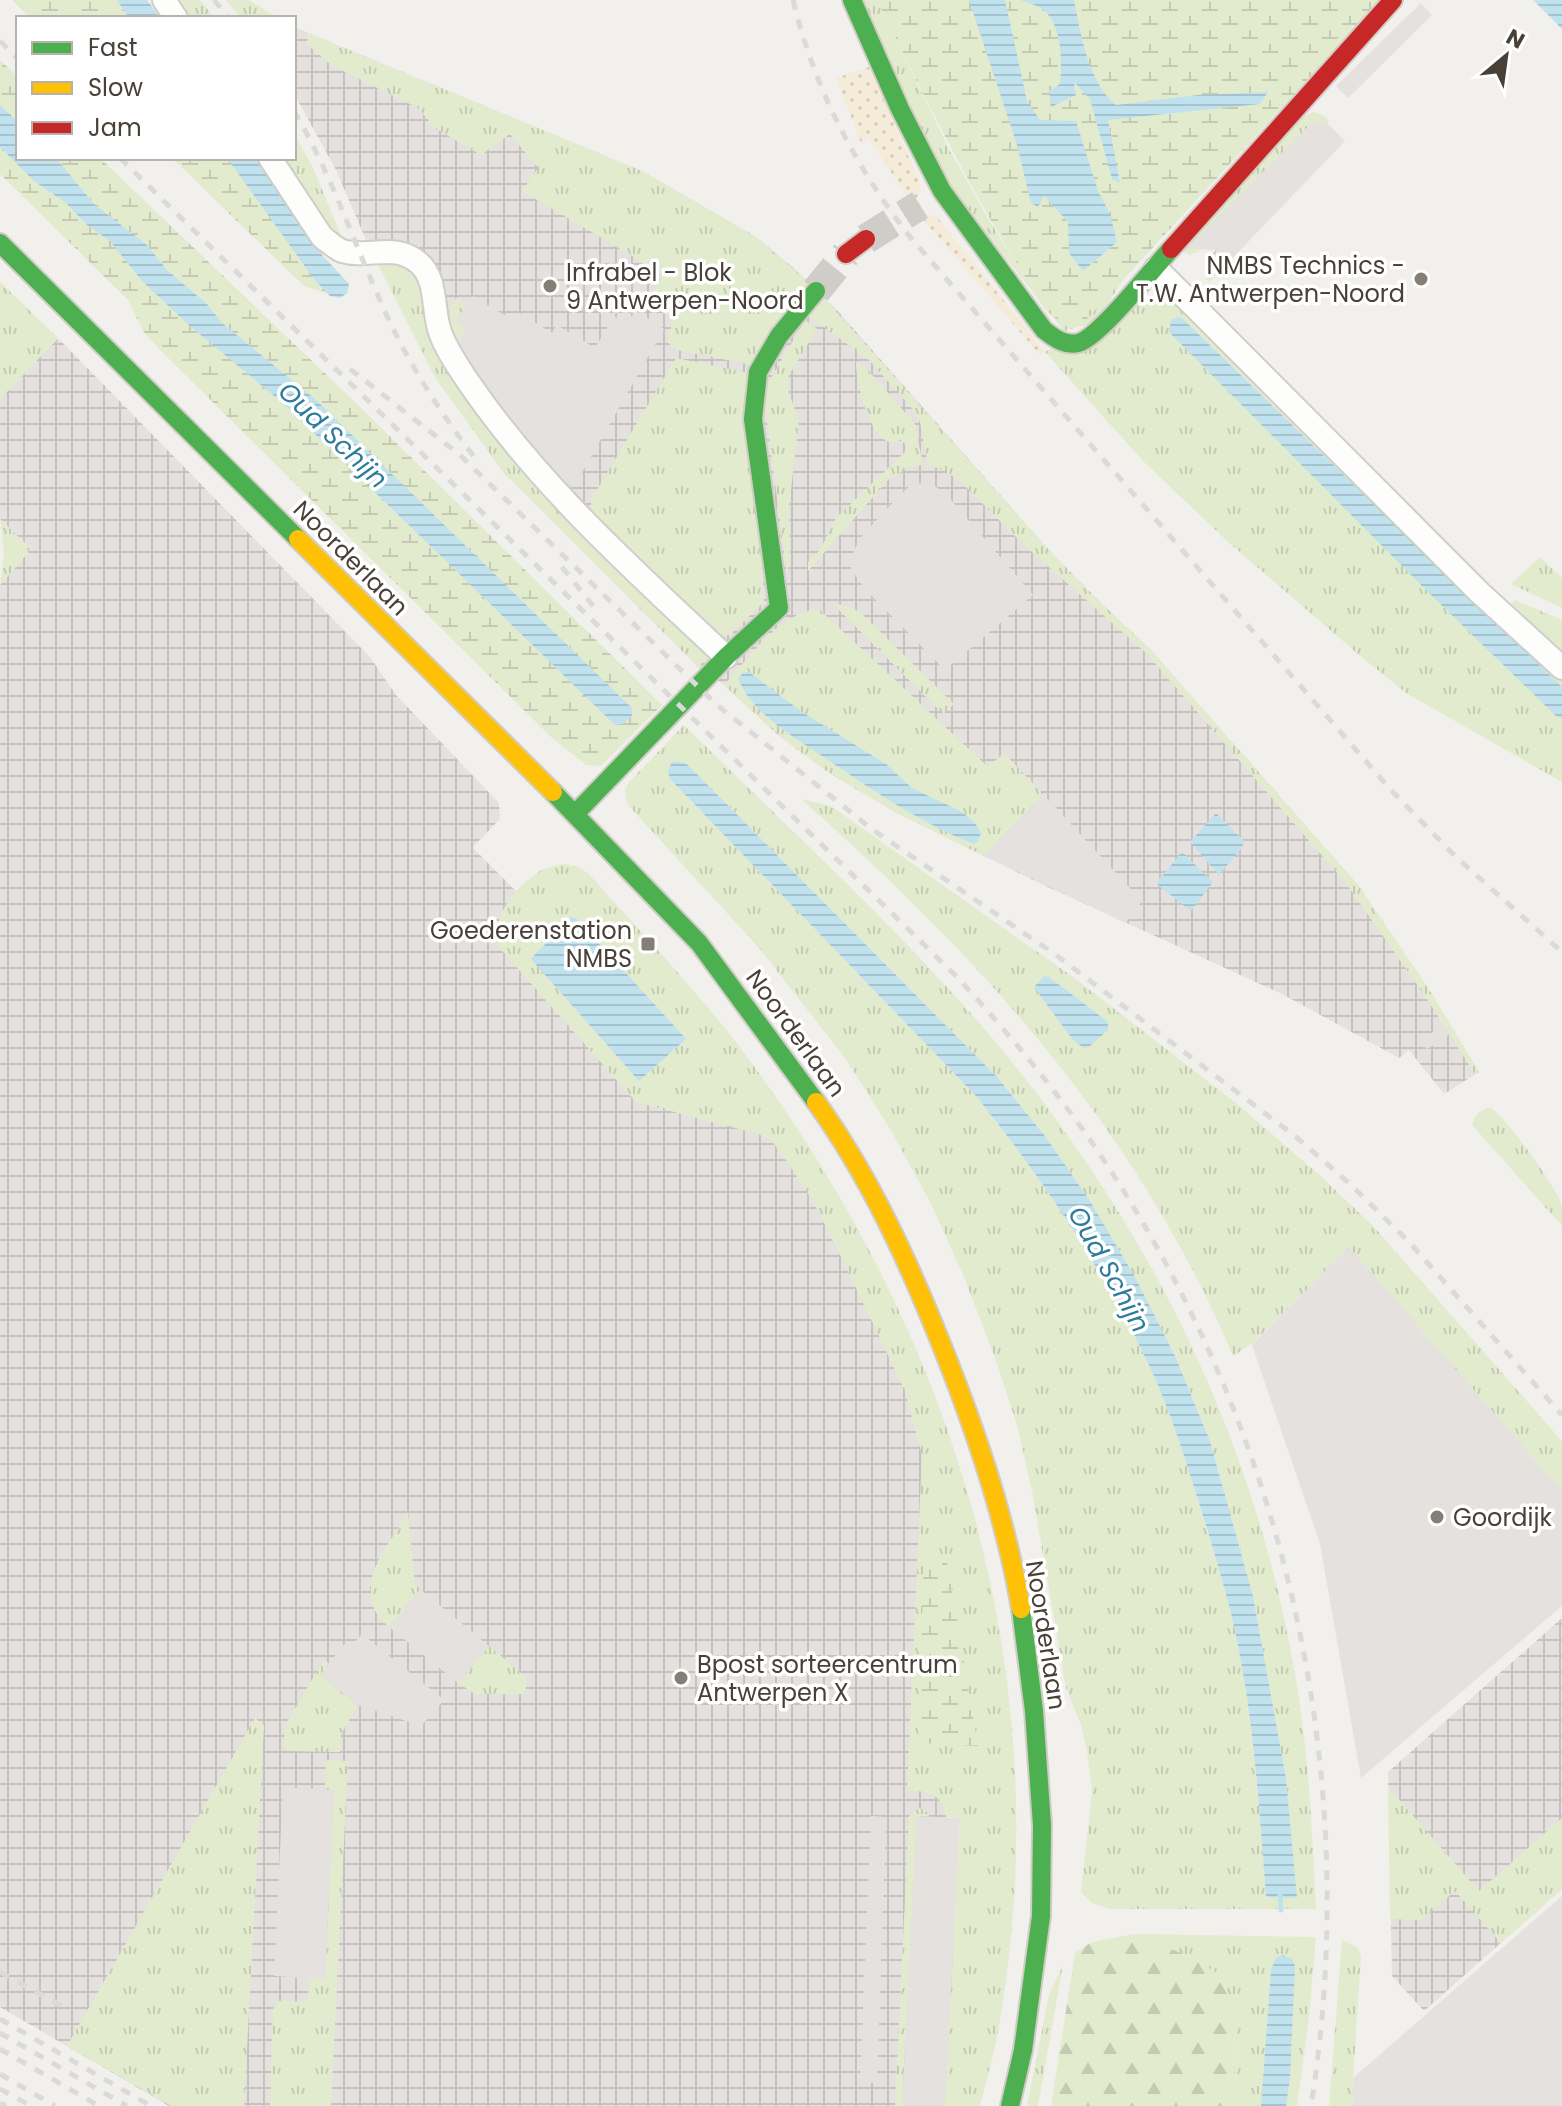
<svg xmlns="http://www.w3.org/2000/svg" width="1562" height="2106" font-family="Poppins,sans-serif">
<defs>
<pattern id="industrial-grid" width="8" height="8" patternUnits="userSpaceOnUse" patternTransform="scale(2)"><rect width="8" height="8" fill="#e5e1de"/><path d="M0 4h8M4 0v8" fill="none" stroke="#c6c2bf"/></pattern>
<pattern id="grass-tufts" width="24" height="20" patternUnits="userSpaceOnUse" patternTransform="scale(2)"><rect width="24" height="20" fill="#e3ebce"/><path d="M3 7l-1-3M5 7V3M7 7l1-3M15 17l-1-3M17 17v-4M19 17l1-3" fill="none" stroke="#c4cbb2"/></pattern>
<pattern id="forest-firs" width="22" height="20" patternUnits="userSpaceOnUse" patternTransform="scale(2)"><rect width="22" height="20" fill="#e3ebce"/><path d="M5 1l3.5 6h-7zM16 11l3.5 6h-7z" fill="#c4cbb2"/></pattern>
<pattern id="wetland-marsh" width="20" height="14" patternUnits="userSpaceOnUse" patternTransform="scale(2)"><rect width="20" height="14" fill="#e3ebce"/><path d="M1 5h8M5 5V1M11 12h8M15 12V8" fill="none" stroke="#c4cbb2"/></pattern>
<pattern id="sand-dots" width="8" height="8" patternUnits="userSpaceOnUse" patternTransform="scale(2)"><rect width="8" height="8" fill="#f5ebd9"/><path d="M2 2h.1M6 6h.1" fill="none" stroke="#d4cbbb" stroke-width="1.8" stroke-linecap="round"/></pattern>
<pattern id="water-rules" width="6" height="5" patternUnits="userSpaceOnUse" patternTransform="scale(2)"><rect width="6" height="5" fill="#bfe2ee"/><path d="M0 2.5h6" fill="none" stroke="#a6c3cd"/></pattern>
</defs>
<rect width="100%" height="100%" fill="#f2f0ed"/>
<path fill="url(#industrial-grid)" d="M294,27L644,172L756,237L797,271L835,308L1049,550L1100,602L1150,649L1358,885L1430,991L1479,1072L1444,1094L1409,1050L1399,1058L1282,994L1035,881L897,813L831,774L778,735L724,685L698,667L504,473L435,377L366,240L336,170L294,94Z
M58,338L370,657L396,695L499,803L500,819L473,847L480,855L517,892L542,869L778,1129L925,1412L962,2106H169L0,2007V585L31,549L0,519V399Z
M1562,1618V1889L1424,2011L1392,1976L1388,1772Z"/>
<path fill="url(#grass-tufts)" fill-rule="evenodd" d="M172,0H200L215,18H184Z
M226,0H249L278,18H241Z
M859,0H877L950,151L992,225L1040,300L1125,277L1096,322L1064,331L951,190Z
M308,33L644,172L756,237L812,285L752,365L677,350L667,342L673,319L647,303L663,274L522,191L538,168L510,134L481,155L435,128L418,108L331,65L307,44Z
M1313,112L1319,113L1329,120L1328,124L1313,122L1187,249L1202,250L1190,255L1183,252V246L1298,119Z
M294,133L313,168L343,240L334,238L278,158H294Z
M1216,250L1221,270L1209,282L1206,279C1202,266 1208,259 1216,250Z
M377,263C417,262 424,288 427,323L710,655L698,667L504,473L435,377Z
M0,282L58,338L0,399Z
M823,297L1049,550L1100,602L1150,649L1358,885L1430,991L1479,1072L1475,1074L1425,996L1345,882L1146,653L1023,544L959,480L943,470L928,465L920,422L911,407L868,359L807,315Z
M1162,297L1175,300L1562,678V782L1406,693L1359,655L1227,541L1143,461L1045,352L1147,299Z
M456,298L466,304L456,321L467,329L458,342C448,325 445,315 456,298Z
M805,320L817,329L788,377V390L799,421L789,506L790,561L787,574L763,392Z
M676,358L749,373L764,602L731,634L724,636L713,631L594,513L591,506L592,498Z
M856,362L868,370L915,424L923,465L909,467L888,480L808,571V562L820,550L836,518L906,451V445L901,440C897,441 893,443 889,442C868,435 856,381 856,362Z
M0,519L31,549L0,585L4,554Z
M1540,557L1562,578V608L1511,584Z
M1515,600L1562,620V657L1507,608Z
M832,603L851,607L861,613L954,704L943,714Z
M819,609L988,767L1004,753L1043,794L984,856C933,831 881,806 833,775C793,750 759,717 724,685C749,658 779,612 819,609Z
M684,725C786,826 894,924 988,1033C1146,1219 1253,1432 1295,1673C1309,1751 1312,1830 1316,1909H1109L1092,1903L1081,1892L1092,1791L1087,1751L1081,1725L1066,1688L1032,1491L1017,1425L995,1358L964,1277L931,1204L892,1132L845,1058L759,948L627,804L625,789L629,782ZM680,761L688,765L997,1077L1045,1136L1090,1201L1175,1356L1210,1441L1253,1596L1286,1778L1296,1898L1266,1897C1260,1816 1256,1735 1240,1655C1232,1610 1218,1565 1204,1521C1188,1467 1171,1411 1147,1361C1101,1266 1042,1178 976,1096L670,779Z
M801,799L831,806L1073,977L1236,1103L1323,1178L1375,1228L1562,1441V1491L1349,1248L1252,1344L1233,1356C1138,1131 982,959 801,799Z
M564,864L576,866L588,873C642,934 700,993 748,1058C956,1338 1060,1679 999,2026C995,2053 986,2080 980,2106H945L960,1818L946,1817C943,1794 928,1791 907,1790L922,1455L905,1391L846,1267L814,1203L786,1160L771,1140L758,1134L636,1102L497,945C490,910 530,867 564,864Z
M1486,1108H1491C1506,1117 1559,1190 1562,1206C1562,1212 1562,1220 1562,1226L1472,1125L1475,1116Z
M408,1512L415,1584L420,1589L389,1627C346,1591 387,1549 408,1512Z
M489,1646L526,1677V1689L523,1694H475L458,1683Z
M323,1661L329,1663L320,1675L358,1705L341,1734L340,1752L288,1751L283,1745L286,1724Z
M255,1718L264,1725L244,2106H171L67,2046Z
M326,1760L348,1761L331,2106H270L273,2009L279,2001L307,2002L310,1978H325L334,1790L325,1789Z
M1388,1787L1479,1891L1562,1818V1889L1501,1943L1455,1891L1421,1920L1390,1919Z
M919,1808L927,1812L929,1816H917L902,2106H895L909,1816Z
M1134,1934L1316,1937L1309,2017L1297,2106H1234L1235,2008L1191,1957Z
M1342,1940L1357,1947L1361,1956L1353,2078L1354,2106H1329Z
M1063,1965L1038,2106H1027L1049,1995Z"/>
<path fill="url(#forest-firs)" d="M1134,1934L1191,1957L1217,1973L1235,2008L1234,2106H1051L1075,1953L1092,1942Z"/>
<path fill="url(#wetland-marsh)" d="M12,0H147L160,18H30Z
M877,0H1381L1087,319C1077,322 1066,325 1057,319C1041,310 1030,285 1021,270C966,183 922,92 877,0Z
M0,60L18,77V158H100L356,403L662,705L601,766L586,765L552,738L158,348L143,331L128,300L0,174Z
M172,158H256L322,255L349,284L347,293L340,298L304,286Z
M924,1559L947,1561L978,1746L918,1743Z"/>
<path fill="url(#sand-dots)" d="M869,67L921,185L917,198L910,202L869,138L861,143L836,78Z
M925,214L937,217L1045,352L1040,355L920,216Z"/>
<path fill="#e4e1de" d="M1421,3L1432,15L1348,98L1336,86Z
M1313,122L1328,124L1345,141L1221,270L1216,250L1186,249Z
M472,296L514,321L519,313L552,333L557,325L595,348L614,316L625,324L636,311L664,329L576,483L571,487H566L504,417L458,342L466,329L455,322Z
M930,483L945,493L1033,595L945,670L865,589L851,569V558L860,538L899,496L912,484Z
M1043,794L1142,901L1126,923L984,856Z
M1443,1025L1450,1034L1427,1049L1420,1041Z
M1349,1247L1562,1491V1606L1361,1778L1320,1544L1252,1345Z
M420,1589L489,1646L458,1683L389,1627Z
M362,1634L444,1700L421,1726L358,1705L320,1675L346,1642L351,1646Z
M283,1787L334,1790L325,1979L274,1976Z
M871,1816L886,1817L877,2083L860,2082Z
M917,1816L960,1818L945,2106H902Z
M1562,1896V2106H1354L1353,2078Z"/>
<path fill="url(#water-rules)" d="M117,0H147L160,18H129Z
M969,0H1005L1027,101L1040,120L1076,121L1098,191L1110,214L1117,242L1083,271L1069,253L1068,222L1044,196L1038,207L1031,203L1017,145Z
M1020,0H1074C1080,32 1089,84 1116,105L1198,95L1268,92L1260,104L1108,120L1120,183L1112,179L1090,99L1074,82L1076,95L1051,107L1049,91L1060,84C1062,60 1063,21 1039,7C1033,4 1026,2 1020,0Z
M1533,0H1562V29Z
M0,105L18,122V158H56L94,204L147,245L167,270L207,304L222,323L315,399L632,708V716L622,725L614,724L284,404L191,327L142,281L110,241L87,225L66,203L34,181L0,147Z
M227,158H256L322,255L349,284L347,293L340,298L330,296L314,279Z
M1177,317L1183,319L1562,687V718L1557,717L1426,590L1169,332L1171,320Z
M749,672L802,712L886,764L912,788L962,812L975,823L981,833L978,842L973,844C920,822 875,792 828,760C797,739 752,715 738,678L743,673Z
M680,761L688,765L997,1077L1045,1136L1090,1201L1136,1279L1175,1356L1210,1441L1253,1596L1286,1778L1297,1898L1266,1897C1260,1817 1255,1735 1240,1656C1233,1614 1220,1573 1208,1532C1190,1475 1173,1415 1147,1361C1101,1266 1042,1178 976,1096L670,779L668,771L672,762Z
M1216,813L1244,841L1241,849L1219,875L1190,842Z
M1182,852L1213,882L1191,911L1158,885V881Z
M571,917L576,918L686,1039L639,1081L531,959Z
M1044,976L1049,977L1108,1022V1030L1090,1046L1084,1048L1073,1040L1036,990L1035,986Z
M1283,1955L1292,1959L1295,1966L1290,2078L1286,2106H1261L1271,1970L1276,1958Z"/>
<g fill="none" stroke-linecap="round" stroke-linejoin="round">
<path stroke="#bfe2ee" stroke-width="5" d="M1280,1892L1281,1910"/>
<path stroke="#d0cdc9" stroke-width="30" stroke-dasharray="30 15" stroke-linecap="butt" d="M866,239L920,205
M816,291L846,254"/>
<defs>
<path id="street" d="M164,0L176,18
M270,158L322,237C329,242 335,248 342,251C369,259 395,242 419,263C438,280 432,310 440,332C446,349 457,365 467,380C538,485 634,570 726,657
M1156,268L1479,592L1562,668"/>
<path id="fast" d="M852,0L900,109L942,191L1044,330C1054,338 1065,346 1078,343C1099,338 1153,268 1171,249
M0,243L298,539
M553,792L699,943L816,1102
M575,814L726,657L779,608L753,419L758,372L779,336L816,291
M1010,2106L1023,2050L1041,1916L1042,1825L1034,1711L1021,1609"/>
<path id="slow" d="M298,539L553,792
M816,1102C870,1177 908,1261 942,1346C976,1431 1006,1519 1021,1609"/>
<path id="jam" d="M1171,249L1393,0
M846,254L866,239"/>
</defs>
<use href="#street" stroke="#d0ceca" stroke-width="26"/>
<use href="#fast" stroke="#d1ccc4" stroke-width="22"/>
<use href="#slow" stroke="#d1ccc4" stroke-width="22"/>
<use href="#jam" stroke="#d1ccc4" stroke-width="22"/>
<use href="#street" stroke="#fdfdfc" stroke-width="22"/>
<use href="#fast" stroke="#4caf50" stroke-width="18"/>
<use href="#slow" stroke="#ffc107" stroke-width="18"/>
<use href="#jam" stroke="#c62828" stroke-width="18"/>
<path stroke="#dadad9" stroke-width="5" stroke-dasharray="10 10" stroke-linecap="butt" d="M214,0L229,18
M793,0C814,88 855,166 910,237L1391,790L1455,856L1562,952
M0,41L18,59
M294,111C331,173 353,241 383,307C407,361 439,411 475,458
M120,158L957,977C1011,1036 1063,1098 1107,1165C1288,1440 1363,1780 1311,2106
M350,369L460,455L717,705L873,830L1056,955L1295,1136L1350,1184L1410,1243L1562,1415
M562,567L597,611
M0,1972L69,2010
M0,2019L151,2106
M0,2033L127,2106
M0,2049L99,2106
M0,2074L55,2106
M0,2089L31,2106
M0,2103L6,2106"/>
</g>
<g fill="#847e77" stroke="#fff" stroke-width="3">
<circle cx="1421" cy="279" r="8"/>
<circle cx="550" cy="286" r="8"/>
<rect x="640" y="936" width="16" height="16" rx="4"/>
<circle cx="1437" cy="1517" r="8"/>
<circle cx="681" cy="1678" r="8"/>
</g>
<g text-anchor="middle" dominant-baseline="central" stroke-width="7" stroke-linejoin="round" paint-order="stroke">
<g font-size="24" fill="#494038" stroke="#fff" text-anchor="start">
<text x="1405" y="265" text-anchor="end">NMBS Technics -<tspan x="1405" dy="28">T.W. Antwerpen-Noord</tspan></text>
<text x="566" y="272">Infrabel - Blok<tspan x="566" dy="28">9 Antwerpen-Noord</tspan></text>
<text x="632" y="930" text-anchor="end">Goederenstation<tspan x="632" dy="28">NMBS</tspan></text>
<text x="1453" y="1517">Goordijk</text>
<text x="697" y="1664">Bpost sorteercentrum<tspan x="697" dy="28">Antwerpen X</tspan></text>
</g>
<g font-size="24" fill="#494038" stroke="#fff">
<text transform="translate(351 558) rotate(45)">Noorderlaan</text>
<text transform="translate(796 1033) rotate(54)">Noorderlaan</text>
<text transform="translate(1046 1635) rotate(81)">Noorderlaan</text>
</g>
<g font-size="26" font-style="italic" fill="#2e7b9b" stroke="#fff">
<text transform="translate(333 435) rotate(44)">Oud Schijn</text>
<text transform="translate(1109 1269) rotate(61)">Oud Schijn</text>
</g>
</g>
<rect x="16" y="16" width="280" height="144" fill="#ffffff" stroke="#b6b3af" stroke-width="2"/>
<rect x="32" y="42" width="40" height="12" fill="#4caf50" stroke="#b6b3af" stroke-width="2"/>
<text x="88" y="56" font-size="24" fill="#494038">Fast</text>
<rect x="32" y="82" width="40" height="12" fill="#ffc107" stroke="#b6b3af" stroke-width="2"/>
<text x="88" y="96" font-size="24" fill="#494038">Slow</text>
<rect x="32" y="122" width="40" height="12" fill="#c62828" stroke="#b6b3af" stroke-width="2"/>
<text x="88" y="136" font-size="24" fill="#494038">Jam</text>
<g transform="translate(1506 56) rotate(29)" stroke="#ffffff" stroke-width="6" paint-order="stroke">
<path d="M0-6L14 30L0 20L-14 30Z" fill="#494038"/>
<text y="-12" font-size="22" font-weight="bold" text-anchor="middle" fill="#494038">N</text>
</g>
</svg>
